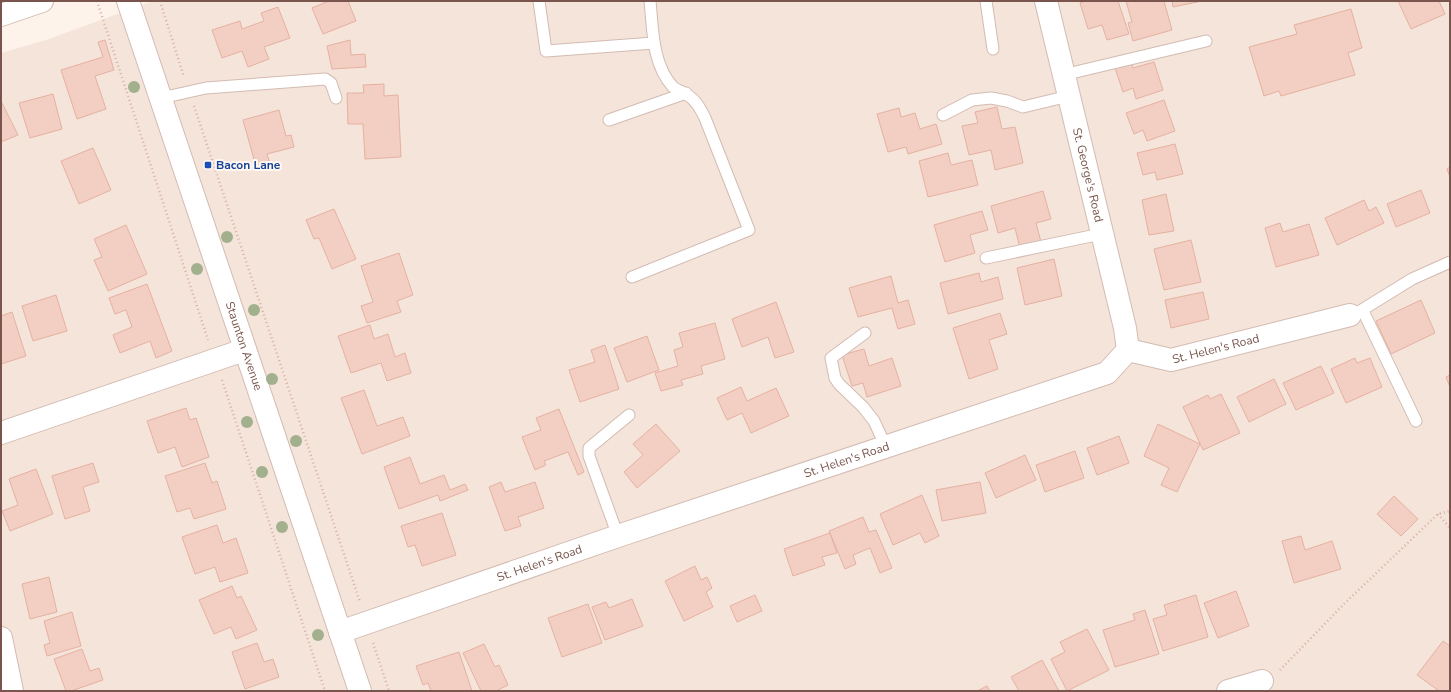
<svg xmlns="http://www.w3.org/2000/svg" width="1451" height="692" font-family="'Nunito Sans',sans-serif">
<rect width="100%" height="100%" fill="#fdf3eb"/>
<path fill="#f5e4d9" d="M153,1H1450V691H1V53L46,40Z"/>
<path fill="#f3cec2" stroke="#e5b1a2" d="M329,1H348L356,21L323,34L312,8Z
M1085,1H1118L1129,34L1107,40L1102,25L1088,29L1080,3Z
M1126,1H1164L1172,30L1133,41L1128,23L1132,22Z
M1172,1H1202L1173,7Z
M1398,1H1439L1445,14L1411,29Z
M278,7L290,38L264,47L269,59L248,67L242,51L222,58L212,30L240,21L242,29L264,21L261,13Z
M1351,9L1362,48L1348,53L1355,75L1281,96L1279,91L1264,96L1249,47L1297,34L1294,25Z
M105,40L114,70L95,76L106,109L77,119L61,70L103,57L98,42Z
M350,40L351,55L365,54L366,67L332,69L327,46Z
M1154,62L1163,90L1136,99L1133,88L1123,92L1115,68L1131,63L1133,68Z
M384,84V96L398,95L401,157L365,159L363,124H348L347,93H364L363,85Z
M53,94L62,129L30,138L19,103Z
M1164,100L1175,131L1147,141L1143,130L1134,134L1126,113Z
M1,101L18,135L1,142Z
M997,107L1002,129L1015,127L1023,163L995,170L991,150L969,155L962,126L978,123L975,112Z
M899,108L901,117L915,113L920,129L936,124L942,144L908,154L906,147L888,152L877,114Z
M279,110L286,136L291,135L294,147L267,154L271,166L257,170L243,120Z
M1175,144L1183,174L1157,180L1155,172L1143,175L1137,153Z
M93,148L111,190L79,204L61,161Z
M948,153L951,165L972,160L978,185L928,197L919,161Z
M1450,167V177L1447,169Z
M1421,190L1430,213L1396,227L1387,204Z
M1043,191L1051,219L1036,223L1041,242L1020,248L1015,228L998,233L991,206Z
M1166,194L1174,231L1149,235L1142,200Z
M1364,200L1369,211L1376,207L1384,223L1337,245L1325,218Z
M334,209L356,259L332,269L319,238L314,239L306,220Z
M982,211L988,230L970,235L975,253L945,262L934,225Z
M1280,223L1283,232L1309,224L1319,255L1276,267L1265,228Z
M126,225L147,274L108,291L94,260L102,257L94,239Z
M1191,240L1201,282L1164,290L1154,249Z
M399,253L413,295L397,301L401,312L367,323L361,306L373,302L361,266Z
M1054,259L1062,296L1025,305L1017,268Z
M979,273L981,282L998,277L1003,299L948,314L940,283Z
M891,276L898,303L908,300L915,324L898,329L892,308L858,317L849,288Z
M147,284L172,351L156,358L150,341L120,353L113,335L132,327L126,310L115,314L109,298Z
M1203,292L1209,319L1171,328L1165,300Z
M56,295L67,331L33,341L22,306Z
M1421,300L1435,333L1391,354L1376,321Z
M776,302L794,352L775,358L768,337L742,347L732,319Z
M12,312L26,356L1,364V316Z
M1000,313L1007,334L989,340L998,369L969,379L953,328Z
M715,323L725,359L701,366L703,374L681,380L683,385L661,391L655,373L678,366L674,350L683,347L679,333Z
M370,325L374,339L388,334L395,357L405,353L411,373L387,381L381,363L351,373L338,336Z
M647,336L659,370L627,382L614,348Z
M605,345L619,389L580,402L569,370L595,362L591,350Z
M864,349L869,366L892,358L901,386L867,397L863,383L852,386L842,355Z
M1355,358L1357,363L1370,358L1382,387L1346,403L1331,369Z
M1321,366L1334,393L1296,410L1283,383Z
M1450,375V387L1446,377Z
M1274,379L1286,404L1249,422L1237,397Z
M741,387L747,401L776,388L789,416L751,433L742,413L727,420L717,398Z
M364,390L377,426L403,417L410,436L362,454L341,398Z
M1221,394L1240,433L1203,450L1183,407L1208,395L1210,399Z
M186,408L190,420L196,418L209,457L182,467L175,447L158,453L147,421Z
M559,409L584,472L578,475L568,452L544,461L546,465L535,470L522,437L541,430L536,418Z
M656,424L680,451L637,488L624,472L643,455L633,444Z
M1158,424L1200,444L1177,492L1161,485L1169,468L1144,456Z
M1119,436L1129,463L1097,475L1087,448Z
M1075,451L1084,478L1045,492L1036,465Z
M1025,455L1036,480L996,498L985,473Z
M410,457L420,484L444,475L450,490L465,484L468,490L440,501L438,495L399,509L384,467Z
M93,463L99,482L83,487L90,511L65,519L52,476Z
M205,463L212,483L217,481L226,509L194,519L190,508L177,512L165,476Z
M36,469L53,514L10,531L2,511L18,505L9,479Z
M501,482L505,492L535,482L544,508L518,517L521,526L505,531L489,487Z
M980,482L986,513L942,521L936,490Z
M922,495L939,536L925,543L920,533L893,545L880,514Z
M1394,496L1418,519L1401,536L1377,514Z
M442,513L456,555L422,566L415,545L408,547L401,526Z
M863,517L869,532L876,530L892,568L880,573L870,548L853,555L856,564L845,569L829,531Z
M217,525L223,543L236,538L248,573L220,582L215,567L195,574L182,537Z
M830,533L837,553L822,557L825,565L793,576L784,549Z
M1301,536L1305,550L1332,541L1341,569L1294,583L1282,541Z
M695,566L701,580L707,577L712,588L706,592L713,607L684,621L665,581Z
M49,577L57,612L30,619L22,584Z
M232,586L237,598L241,596L257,630L236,639L231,627L214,634L199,600Z
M1236,591L1249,626L1218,638L1204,603Z
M755,595L762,611L737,622L730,606Z
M1196,595L1208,637L1163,651L1153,619L1167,615L1164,605Z
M632,599L643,626L605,640L592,607L606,602L609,608Z
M588,604L602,643L562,657L548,618Z
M1145,610L1159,654L1115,667L1103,630L1135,620L1133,614Z
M72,612L81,646L47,656L44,645L50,643L44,621Z
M1087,629L1109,670L1067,691L1051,659L1065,652L1060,642Z
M1443,641L1450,646V691H1439L1417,675Z
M257,643L264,662L273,659L279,677L245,689L232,652Z
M484,644L495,667L499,665L508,685L496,691H481L463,653Z
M82,649L90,671L99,668L103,680L71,691H66L54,659Z
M459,652L472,691H431L428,683L423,685L416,666Z
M1042,660L1059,691H1019L1011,677Z
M987,686L990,691H977Z"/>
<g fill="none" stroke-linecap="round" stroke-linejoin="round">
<defs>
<path id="service" d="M539,1L546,51L654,43
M986,1L993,49
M1063,75L1206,41
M161,98L206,88L325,79L331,83L336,98
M943,115L972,100L991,98L1007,101L1023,107L1069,96
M609,120L686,93
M986,258L1101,234
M632,277L749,230L705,118C700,108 696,100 686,94C682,91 676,90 673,87C652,64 653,30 650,1
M1363,311L1416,421
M1357,313L1412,279L1450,262
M865,333L831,358L835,378L839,384L863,407L874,421L886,447
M618,536L589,456V448L629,415"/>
<g id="minor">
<path id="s1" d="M128,1L360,691"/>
<path id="s2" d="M1046,1L1125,328L1128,350"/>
<path d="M1,433L244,350"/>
<path id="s3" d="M340,632L618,536L1107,373L1128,350L1171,360L1350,315"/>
<path d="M1,638L12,691"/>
<path d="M1228,691L1262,681"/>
</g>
<path id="tertiary" d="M1,15L42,1"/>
</defs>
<use href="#service" stroke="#d3bbb2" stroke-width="13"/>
<use href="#minor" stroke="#d3bbb2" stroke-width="24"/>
<use href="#tertiary" stroke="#d3bbb2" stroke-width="24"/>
<path stroke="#d8b0a4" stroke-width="2.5" stroke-dasharray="1 3" stroke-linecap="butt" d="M97,1L208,340
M160,1L184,77
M194,106L360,602
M222,380L325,691
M1438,514L1450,528
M373,643L389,691
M1280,670L1345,603L1438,514L1450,511"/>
<use href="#service" stroke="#fff" stroke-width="11"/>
<use href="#minor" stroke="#fff" stroke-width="22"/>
<use href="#tertiary" stroke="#fff" stroke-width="22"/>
</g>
<g fill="#a3b08e">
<circle cx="134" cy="87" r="6"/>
<circle cx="227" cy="237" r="6"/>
<circle cx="197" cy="269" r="6"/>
<circle cx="254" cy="310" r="6"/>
<circle cx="272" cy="379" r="6"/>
<circle cx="247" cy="422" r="6"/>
<circle cx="296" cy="441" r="6"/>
<circle cx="262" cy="472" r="6"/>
<circle cx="282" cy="527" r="6"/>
<circle cx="318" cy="635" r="6"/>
</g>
<rect fill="#1a4fb4" stroke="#fff8f2" stroke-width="1.5" x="204" y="161" width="8" height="8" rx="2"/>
<g text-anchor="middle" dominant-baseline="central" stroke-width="4" stroke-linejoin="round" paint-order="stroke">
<g font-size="12" font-weight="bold" fill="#164399" stroke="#fff8f2" text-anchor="start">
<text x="216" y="165">Bacon Lane</text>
</g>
<g font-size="12" fill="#79554d" stroke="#fff8f2">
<text stroke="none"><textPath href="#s2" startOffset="179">St. George's Road</textPath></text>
<text stroke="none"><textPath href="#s1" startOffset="364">Staunton Avenue</textPath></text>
<text stroke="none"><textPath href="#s3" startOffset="931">St. Helen's Road</textPath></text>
<text stroke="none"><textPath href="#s3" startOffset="535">St. Helen's Road</textPath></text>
<text stroke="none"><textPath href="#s3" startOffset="211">St. Helen's Road</textPath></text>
</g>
</g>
<rect width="1451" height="692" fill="none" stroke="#79554d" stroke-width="4"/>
</svg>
